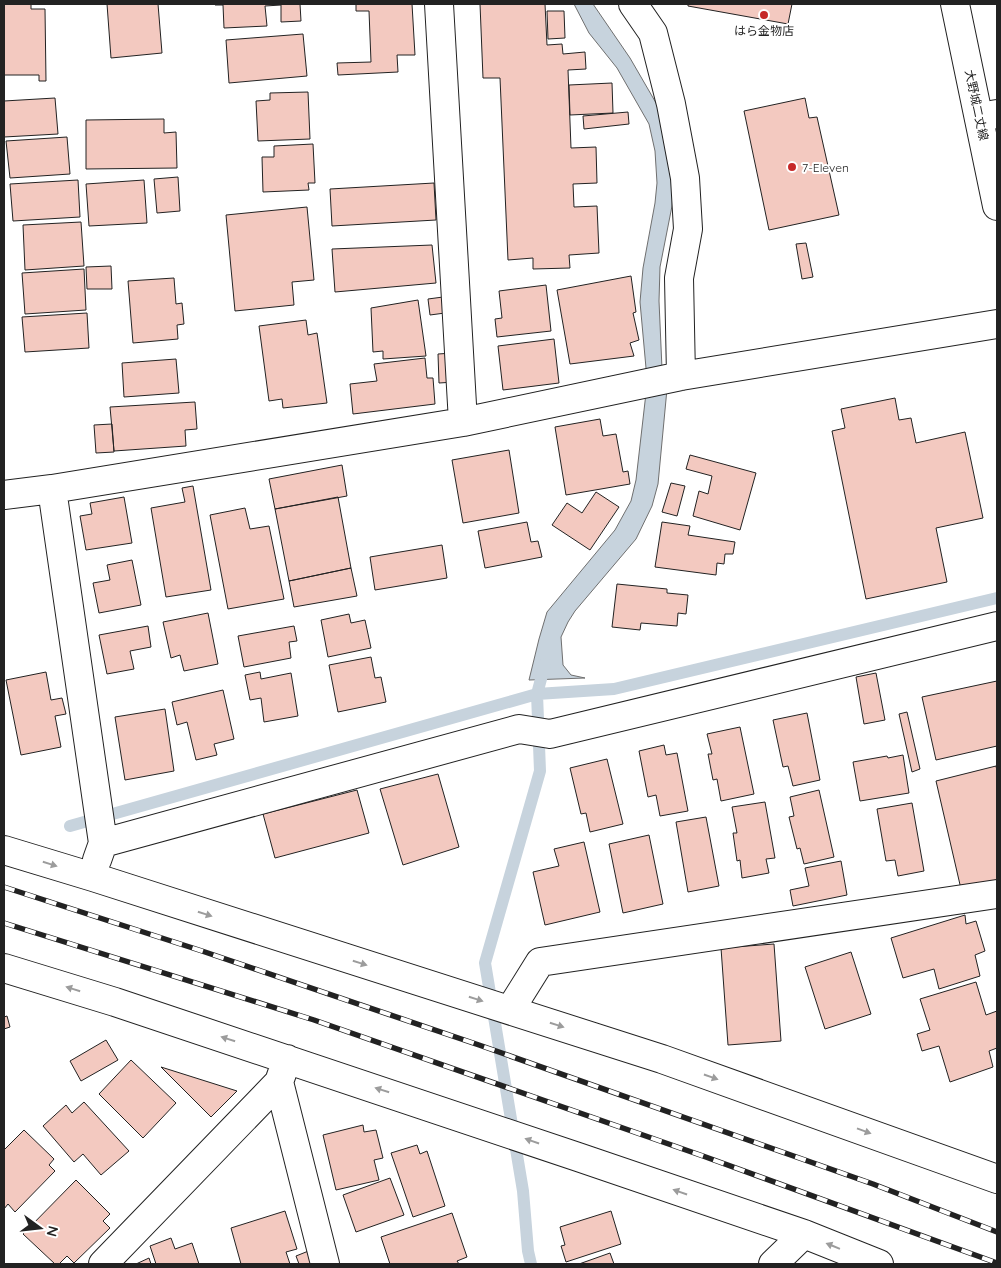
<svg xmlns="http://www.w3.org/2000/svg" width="1001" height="1268" font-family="Quicksand,'Noto Sans JP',sans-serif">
<rect width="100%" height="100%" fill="#fff"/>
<path fill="#c7d3dd" stroke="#6f6f6f" d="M574,4H593L630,58L663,115L674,181L672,206L660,267L659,301L662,369L667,389L658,484L652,506L636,539L575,611L568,622L561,637L563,665L571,675L585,678L529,680L539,639L547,612L615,530L631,501L636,480L646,393V368L640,302L643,268L655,203L657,183L655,151L649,124L617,68L589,33Z"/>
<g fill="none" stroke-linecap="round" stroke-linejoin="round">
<path stroke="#c7d3dd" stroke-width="12" d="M70,826L537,694L614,689L997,598
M531,1264L528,1251L523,1191L485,963L540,771L537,694L545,664"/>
</g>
<path fill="#f3c9c0" stroke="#222" d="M4,4H31V9H45L46,81H39V75H4Z
M107,4H158L162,53L111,58Z
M215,4H300L301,21L281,22V5L265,6L267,26L224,28L223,5H215Z
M356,4H412L415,55H397L398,72L338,75L337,63L371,62L369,11H356Z
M480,4H545L547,45L562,44L563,54L585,52L586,69L568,70L571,148L596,147L597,183L573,184L574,207L597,206L599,253L569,255L570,268L533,269V258L508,260L500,78H483Z
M688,4H792L788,24L688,6Z
M547,11H564L565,38L548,39Z
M303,34L307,76L229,83L226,40Z
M612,83L613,113L570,115L569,85Z
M308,92L310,139L258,141L256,101L270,100V93Z
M55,98L58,134L4,137V101Z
M805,98L809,118L817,117L839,215L769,230L744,111Z
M628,112L629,124L584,129L583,116Z
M164,119V133L176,132L177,168L86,169V120Z
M67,137L70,174L10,178L6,141Z
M313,144L315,183H308L309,190L263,192L262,157H274V146Z
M178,177L180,211L157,213L154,179Z
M78,180L80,217L13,221L10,184Z
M144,180L147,223L89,226L86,184Z
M434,183L436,220L332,226L330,189Z
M307,207L314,280L292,282L294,305L235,311L226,215Z
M81,222L84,266L25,270L23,225Z
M806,243L813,277L802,279L796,244Z
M432,245L436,283L335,292L332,249Z
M111,266L112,289H87L86,267Z
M84,269L86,310L25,314L22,273Z
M631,276L636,312L633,313L639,340L630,343L634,356L570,364L557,290Z
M174,278L176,304L182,303L184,324L177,325L178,339L133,343L128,281Z
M546,285L551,331L497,337L495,319L502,318L499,291Z
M443,297L445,313L430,315L428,299Z
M418,300L426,356L383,359V351L373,352L371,308Z
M87,313L89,348L25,352L22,317Z
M306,320L308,335L317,333L327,403L283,408L282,399L269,401L259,326Z
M554,339L559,383L503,390L498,346Z
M453,353L455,382L439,383L438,354Z
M425,358L427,378H433L435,404L353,414L350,384L377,381L374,364Z
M176,359L179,393L124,397L122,363Z
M895,398L899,420L911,418L916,443L965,432L983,518L936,528L947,582L866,599L832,431L845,428L841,409Z
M195,402L197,429L185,430L186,446L114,451L110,407Z
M600,419L603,436L616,434L623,472L628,471L630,484L566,495L555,427Z
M112,424L114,452L96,453L94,425Z
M509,450L519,513L463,523L452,460Z
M690,455L756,473L740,530L693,516L699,491L708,494L712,476L686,469Z
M342,465L347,496L275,509L269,479Z
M671,483L685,486L677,516L662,512Z
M193,486L211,590L166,597L151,508L185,502L182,488Z
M596,492L619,507L590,550L552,525L567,503L582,513Z
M124,497L132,543L86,550L80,516L92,514L90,503Z
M338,497L351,568L289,581L275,509Z
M245,508L250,529L269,526L284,599L228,609L210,515Z
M527,522L531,542L538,541L542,557L485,568L478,531Z
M662,522L690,526L688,535L735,542L733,554H725L724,564L717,563L716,575L655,567Z
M442,545L447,578L375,590L370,557Z
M132,560L141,605L99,613L93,583L110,580L107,565Z
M351,568L357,596L294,607L289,581Z
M617,584L667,589V593L688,595L686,614L678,613L677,626L641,623L640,630L612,627Z
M208,613L218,664L184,671L180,655L171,658L163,622Z
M349,614L351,623L365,620L371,648L328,657L321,620Z
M148,626L151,647L130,651L134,669L107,674L99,635Z
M294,626L297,641L289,642L291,658L244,667L238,636Z
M371,657L375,678L381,677L386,702L338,712L329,665Z
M46,672L51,700L62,698L66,714L55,716L61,747L21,755L6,680Z
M260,672L261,679L291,673L298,716L264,722L261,698L250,700L245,675Z
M876,673L885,720L864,724L856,677Z
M997,681V746L936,760L922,697Z
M223,690L234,739L214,744L217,755L196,760L187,722L177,725L172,702Z
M165,709L174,771L125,780L115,717Z
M907,712L920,769L912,772L899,714Z
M807,713L820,780L793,786L788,766L783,767L773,720Z
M740,727L754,794L721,801L717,779L713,780L708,754H712L707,734Z
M664,745L666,755L677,753L688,811L660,816L656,795L648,797L639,751Z
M903,755L909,793L860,801L853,762L887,756L888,758Z
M607,759L623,824L590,832L586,813L581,814L570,768Z
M996,766L997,771V880L961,889L936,781Z
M438,774L459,847L403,865L380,789Z
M357,790L369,833L275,858L263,814Z
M819,790L834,857L804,864L800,848L797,849L789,817L794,816L790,797Z
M765,802L775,858L766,859L769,873L742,878L740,860L737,861L733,833H737L732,807Z
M912,803L924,871L898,876L895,860L886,861L877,809Z
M706,817L719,886L688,892L676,822Z
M649,835L663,904L623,913L609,844Z
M584,842L600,912L545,925L533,872L559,866L554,849Z
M841,861L847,895L793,906L790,890L809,886L805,868Z
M965,915L966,924L976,921L985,951L975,955L980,976L939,989L934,969L903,978L891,938Z
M774,944L781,1041L728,1045L721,948Z
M851,952L871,1014L825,1029L805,967Z
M976,982L986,1015L997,1011V1048L989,1051L993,1067L950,1082L939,1046L922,1051L917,1034L930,1030L920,999Z
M7,1016L10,1027L4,1029V1017Z
M106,1040L118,1060L81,1081L70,1061Z
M131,1060L176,1103L143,1138L99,1094Z
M161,1067L237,1091L211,1117Z
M84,1102L129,1151L101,1175L83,1154L74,1162L43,1126L66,1105L72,1113Z
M363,1125L364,1132L376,1130L383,1158L374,1160L379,1180L336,1190L323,1135Z
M24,1130L54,1159L49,1165L55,1171L15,1212L8,1204L4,1209V1150Z
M417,1145L420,1154L427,1151L445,1206L413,1217L391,1153Z
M390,1178L404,1215L356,1232L343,1195Z
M76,1180L110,1214L103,1221L110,1228L74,1263L67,1256L59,1264H55L23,1234Z
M285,1211L297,1249L286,1252L290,1264H241L231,1228Z
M611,1211L621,1244L566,1262L561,1246L565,1245L560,1227Z
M452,1213L467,1257L457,1261L459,1264H390L381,1237Z
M171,1238L175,1249L192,1243L199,1264H156L150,1246Z
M311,1250L316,1264H299L296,1256Z
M610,1253L614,1264H579Z
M149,1258L151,1264H136Z"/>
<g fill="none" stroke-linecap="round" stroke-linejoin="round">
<defs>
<path id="minor" d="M439,4L463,422
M633,4L653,33L671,104L685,178L688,229L679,278L681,376
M979,117L997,114
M52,489L103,843L97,860
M4,495L52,489L463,422L681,376L997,324
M103,843L519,729L550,734L997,626
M4,850L93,877L662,1059L997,1179
M4,968L115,1002L578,1157L804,1234L879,1264
M510,1010L540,962L997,894
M279,1082L325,1264
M103,1264L279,1082L287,1059
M773,1264L804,1234"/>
<path id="major" d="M955,4L997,206"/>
</defs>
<use href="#minor" stroke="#222" stroke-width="30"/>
<use href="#major" stroke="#222" stroke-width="30"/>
<use href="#minor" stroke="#fff" stroke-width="28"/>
<use href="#major" stroke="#fff" stroke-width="28"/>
<defs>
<path id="rail" d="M4,887L202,951L479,1045L873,1184L997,1232
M4,923L314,1020L703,1156L997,1263"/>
</defs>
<use href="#rail" stroke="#222" stroke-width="5.5"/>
<use href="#rail" stroke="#fff" stroke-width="4" stroke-dasharray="11" stroke-linecap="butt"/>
</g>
<defs><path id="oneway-solid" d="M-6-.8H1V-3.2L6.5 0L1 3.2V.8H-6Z" transform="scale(1.25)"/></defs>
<g fill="#9c9c9c">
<use href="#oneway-solid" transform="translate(50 864) rotate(17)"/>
<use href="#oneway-solid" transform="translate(205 914) rotate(18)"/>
<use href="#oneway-solid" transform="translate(360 963) rotate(17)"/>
<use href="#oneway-solid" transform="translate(73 989) rotate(-163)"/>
<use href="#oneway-solid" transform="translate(476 999) rotate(18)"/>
<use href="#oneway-solid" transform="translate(557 1025) rotate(18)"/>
<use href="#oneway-solid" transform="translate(228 1039) rotate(-162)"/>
<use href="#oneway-solid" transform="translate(711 1077) rotate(19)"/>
<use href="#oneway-solid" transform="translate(382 1090) rotate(-162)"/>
<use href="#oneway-solid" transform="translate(864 1131) rotate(20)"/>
<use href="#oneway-solid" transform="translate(532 1141) rotate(-161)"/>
<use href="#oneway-solid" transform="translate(680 1192) rotate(-161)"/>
<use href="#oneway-solid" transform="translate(833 1246) rotate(-158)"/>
</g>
<g fill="#c62828" stroke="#fff" stroke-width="2">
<circle cx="764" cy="15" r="5"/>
<circle cx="792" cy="167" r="5"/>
</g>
<g text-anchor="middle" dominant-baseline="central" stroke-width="4" stroke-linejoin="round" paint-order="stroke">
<g font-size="12" fill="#222" stroke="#fff">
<text x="764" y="30">はら金物店</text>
<text x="802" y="167" text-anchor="start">7-Eleven</text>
</g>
<g font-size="12" fill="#222" stroke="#fff">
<text transform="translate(977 105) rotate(78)">大野城二丈線</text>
</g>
</g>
<rect width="1001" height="1268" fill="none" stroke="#222222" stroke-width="10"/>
<g transform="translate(40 1228) rotate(105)" stroke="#ffffff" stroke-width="4" paint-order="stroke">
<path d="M0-4L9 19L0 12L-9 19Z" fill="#222222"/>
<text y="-8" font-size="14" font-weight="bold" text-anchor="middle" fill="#222222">N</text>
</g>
</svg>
